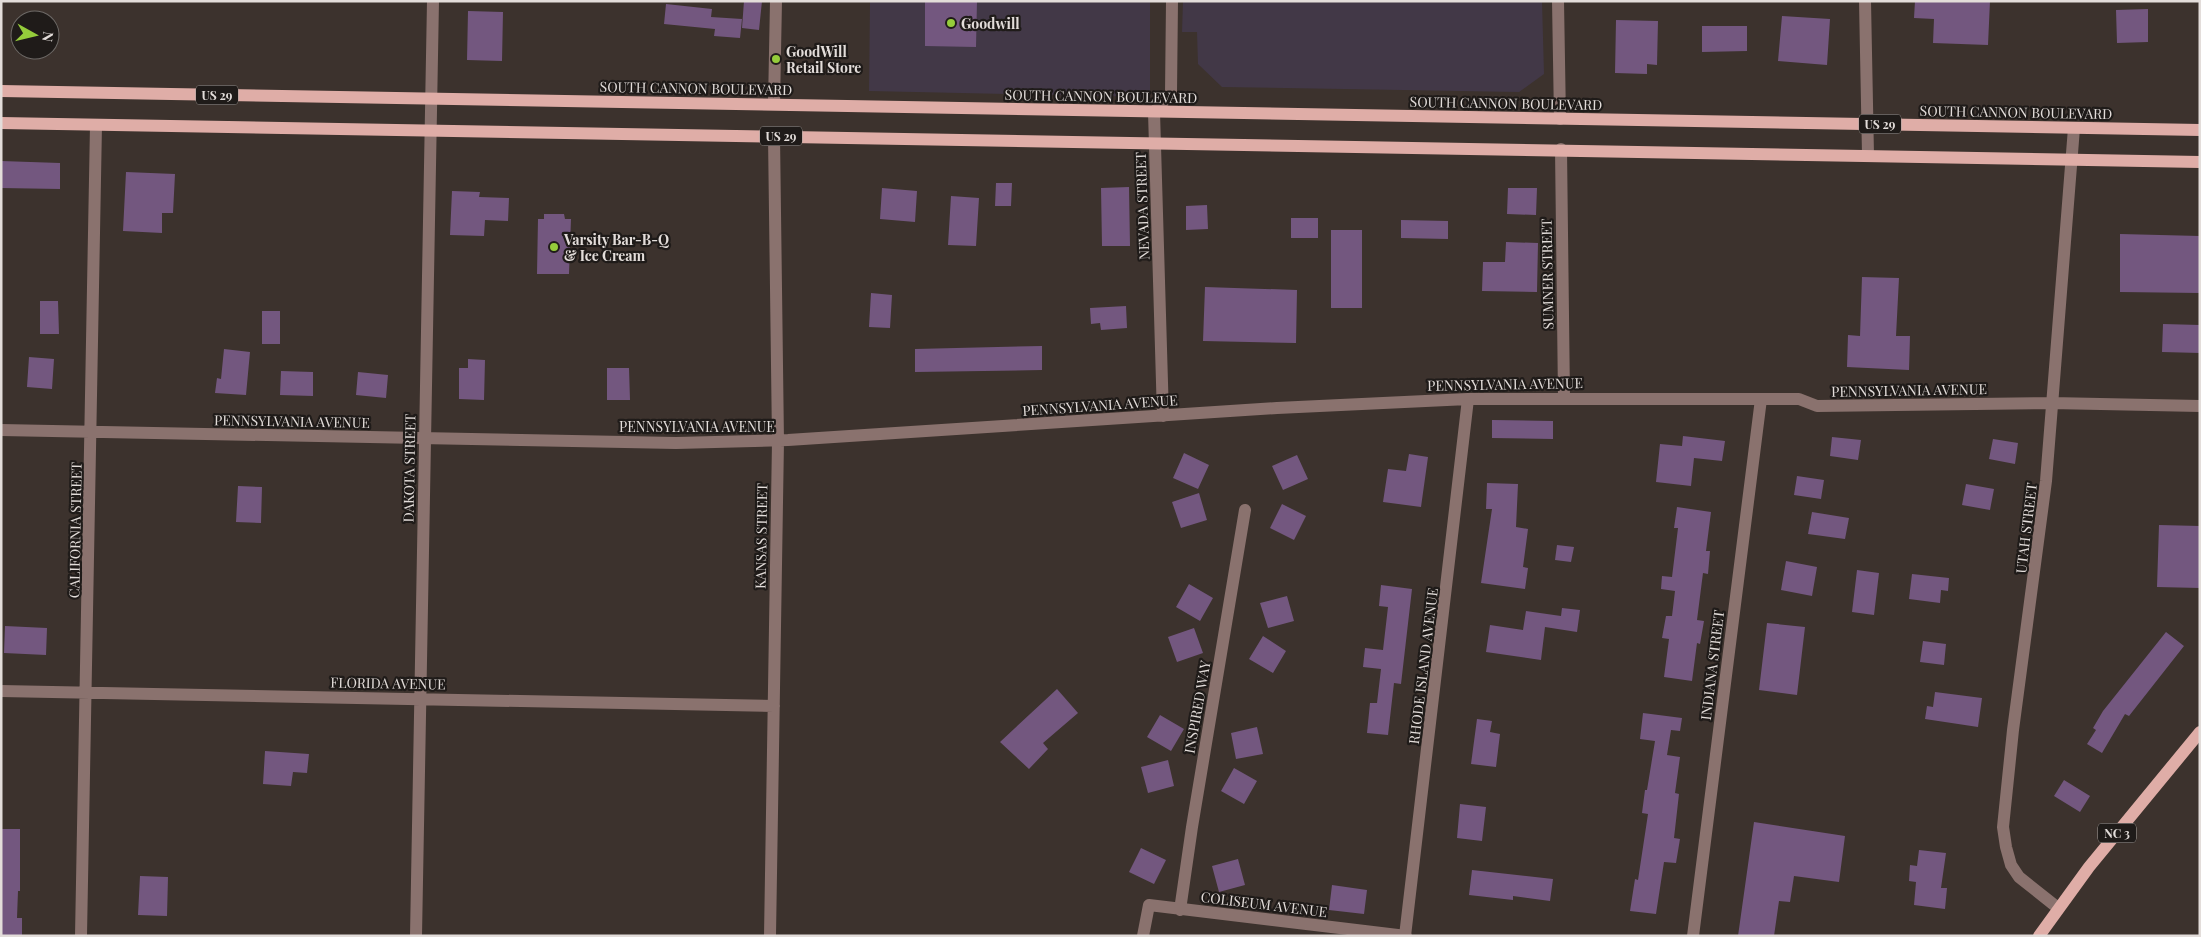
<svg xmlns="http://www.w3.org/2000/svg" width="2201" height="937" font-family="'Playfair Display',serif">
<rect width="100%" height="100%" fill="#3c322d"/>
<path fill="#423847" d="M870,1H1150V97L869,91Z
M1183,1H1542L1544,74L1519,92L1222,87L1198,64L1197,32H1182Z"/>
<path fill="#73577f" d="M744,1H762L759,30L742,28Z
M925,1H977L976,47L925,46Z
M1915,1H1990L1988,45L1933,43L1934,19L1914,18Z
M666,4L712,9L711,17L742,19L740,38L714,36L715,29L664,24Z
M2148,9V42L2117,43L2116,10Z
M468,11L503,12L502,61L467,60Z
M1782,16L1830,19L1827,65L1778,61Z
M1616,20L1658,21L1657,65L1647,64V74L1615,73Z
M1702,26H1747V51L1702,52Z
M1,161L60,163V189L1,188Z
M126,172L175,174L173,213H162V233L123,231Z
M996,183H1012L1011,206H995Z
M1129,187L1130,246H1102L1101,188Z
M882,188L917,191L915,222L880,219Z
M1508,188H1537L1536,215L1507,214Z
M452,191L480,192L479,197L509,198L508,221L485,220L484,236L450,235Z
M951,196L979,198L976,246L948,245Z
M1207,205L1208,229L1186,230V206Z
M544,214H564L565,219H571L569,274H537L538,219H544Z
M1291,218H1318V238H1291Z
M1401,220L1448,221V239L1401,238Z
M1331,230H1362V308H1331Z
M2120,234L2200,236V293L2120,292Z
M1506,242L1538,243L1537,292L1482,291L1483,262H1505Z
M1862,277L1899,278L1896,336H1910L1909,370L1847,367L1848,335L1860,336Z
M1205,287L1297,290L1296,343L1203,341Z
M871,293L892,295L890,328L869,327Z
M40,301H58L59,334H40Z
M1126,306L1127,328L1101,330L1100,323L1091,324L1090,308Z
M262,311H280V344H262Z
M2163,324L2200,325V353L2162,352Z
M1042,346V370L915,372V349Z
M224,349L250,352L246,395L215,393L217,378L221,379Z
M29,357L54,359L52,389L27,387Z
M468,359L485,360L484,400L459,399V368H468Z
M607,368H629L630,400H607Z
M281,371L313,372V396L280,395Z
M358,372L388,375L386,398L356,395Z
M1492,420L1553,421V439L1492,438Z
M1683,436L1725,441L1722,461L1694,458L1691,486L1656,482L1660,444L1682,446Z
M1832,437L1861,440L1858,460L1830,456Z
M1993,439L2018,443L2015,464L1989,459Z
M1184,453L1209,465L1198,489L1173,478Z
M1409,454L1428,457L1421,507L1383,502L1388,469L1406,471Z
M1297,455L1308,479L1283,490L1272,466Z
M1797,476L1824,480L1821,499L1794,495Z
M1487,483L1518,484L1516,527L1528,529L1523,567L1528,568L1525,589L1481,583L1492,509H1486Z
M1966,484L1994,489L1990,510L1962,505Z
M238,486L262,487L261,523L236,522Z
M1199,493L1207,520L1181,528L1172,502Z
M1282,504L1306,516L1294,540L1270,528Z
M1677,507L1711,512L1706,551H1710L1708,574L1703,573L1697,620L1704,621L1700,644L1697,643L1692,681L1664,677L1669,639L1662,638L1666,616H1672L1675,591L1661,589L1662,576L1672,577L1678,528H1674Z
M1812,512L1849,518L1845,539L1808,534Z
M2159,525L2200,526V588L2157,587Z
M1557,545L1574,547L1571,562L1555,560Z
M1786,561L1817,567L1812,596L1781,590Z
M1857,570L1879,573L1874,615L1852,612Z
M1912,574L1949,578L1948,591L1941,590L1940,603L1909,599Z
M1189,584L1213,598L1200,621L1176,607Z
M1381,585L1412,589L1401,684L1394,683L1388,735L1367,733L1370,703H1377L1381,669L1363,667L1365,648L1383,650L1388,607L1379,606Z
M1287,596L1294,621L1268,628L1260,603Z
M1562,608L1580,610L1577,632L1545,627L1541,660L1486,652L1490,625L1523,630L1526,611L1561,616Z
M1767,623L1805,627L1797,695L1759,690Z
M5,626L47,628L46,655L4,653Z
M1194,628L1203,653L1177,662L1168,637Z
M2166,632L2184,646L2129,716L2125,714L2102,753L2087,744L2096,730L2093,728L2103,711Z
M1263,636L1286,651L1273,673L1249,659Z
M1923,641L1946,644L1944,665L1920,662Z
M1057,689L1078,713L1043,743L1048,749L1029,769L1000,742Z
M1935,692L1982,698L1978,727L1925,719L1927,706L1933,707Z
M1643,713L1682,718L1680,731L1671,730L1667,755L1680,757L1675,793L1679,794L1674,838L1680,839L1676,863L1664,862L1656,914L1630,911L1635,879L1638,880L1648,814L1642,813L1645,790H1647L1655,741L1640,739Z
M1160,715L1184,729L1171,751L1147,737Z
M1477,719L1492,721L1490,732L1500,734L1496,767L1471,764Z
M1257,727L1263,754L1236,759L1231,733Z
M265,751L309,754L307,773L293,772L291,786L263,784Z
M1168,760L1174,786L1148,793L1141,767Z
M1234,768L1257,781L1244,804L1221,791Z
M2064,780L2090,796L2080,812L2054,796Z
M1460,804L1486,807L1482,841L1457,838Z
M1754,822L1845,836L1839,882L1794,876L1790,902L1779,901L1774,936H1738Z
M1,829H20V891H18L17,918H22V936H1Z
M1141,848L1166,860L1154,884L1129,872Z
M1919,850L1946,853L1941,888H1947L1945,909L1914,905L1916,882L1909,881L1910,865L1917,866Z
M1238,859L1245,885L1219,892L1212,866Z
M1472,870L1553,879L1550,901L1513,896V900L1469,895Z
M140,876L168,877L167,916L138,915Z
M1332,885L1367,890L1364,914L1329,910Z"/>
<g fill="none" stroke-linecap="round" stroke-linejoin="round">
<path stroke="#8a726e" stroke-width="12" d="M1558,1L1560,119
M1865,1L1868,155
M774,104L776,1
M1561,149L1564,398
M1163,416L1154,112L1171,93L1172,1
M1,430L676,443L788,440L1277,408L1468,399H1799L1817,406L2051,403L2200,406
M1,691L774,706
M2058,908L2019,877L2011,865L2006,847L2003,827L2013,730L2046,481L2074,128
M1180,910L1192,827L1245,510
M81,936L96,125
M416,936L433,1
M770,936L778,441L774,136
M1143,936L1149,905L1406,936
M1405,936L1468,399
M1693,936L1761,399"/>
<path stroke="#dfada7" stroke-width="12" d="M1,91L2200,130
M1,123L2200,162
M2039,936L2089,867L2200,732"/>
</g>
<g fill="#95cc3b" stroke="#1f1b19" stroke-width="2">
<circle cx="951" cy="23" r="5"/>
<circle cx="776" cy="59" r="5"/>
<circle cx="554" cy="247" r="5"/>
</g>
<g text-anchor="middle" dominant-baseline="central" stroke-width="4.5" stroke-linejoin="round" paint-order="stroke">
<g fill="#1f1b19" stroke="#a8a3a0" stroke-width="1">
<rect x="196" y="85.5" width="42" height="19" rx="4"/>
<rect x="1859" y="114.5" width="42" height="19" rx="4"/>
<rect x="760" y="126.5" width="42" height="19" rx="4"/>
<rect x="2098" y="823.5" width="38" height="19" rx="4"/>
</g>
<g font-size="12" font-weight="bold" fill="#e3ddda">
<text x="217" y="95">US 29</text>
<text x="1880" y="124">US 29</text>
<text x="781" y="136">US 29</text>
<text x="2117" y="833">NC 3</text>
</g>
<g font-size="14" font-weight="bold" fill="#e3ddda" stroke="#1f1b19" text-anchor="start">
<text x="961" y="23">Goodwill</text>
<text x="786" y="51">GoodWill<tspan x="786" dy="16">Retail Store</tspan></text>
<text x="564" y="239">Varsity Bar-B-Q<tspan x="564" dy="16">&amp; Ice Cream</tspan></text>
</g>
<g font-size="14" fill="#e3ddda" stroke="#1f1b19">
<text transform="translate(696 88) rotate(1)">SOUTH CANNON BOULEVARD</text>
<text transform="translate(1101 96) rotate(1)">SOUTH CANNON BOULEVARD</text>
<text transform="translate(1506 103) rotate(1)">SOUTH CANNON BOULEVARD</text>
<text transform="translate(2016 112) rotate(1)">SOUTH CANNON BOULEVARD</text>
<text transform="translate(1142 206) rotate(-92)">NEVADA STREET</text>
<text transform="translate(1547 274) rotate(-91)">SUMNER STREET</text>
<text transform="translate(1505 384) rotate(-1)">PENNSYLVANIA AVENUE</text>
<text transform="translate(1909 390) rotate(-1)">PENNSYLVANIA AVENUE</text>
<text transform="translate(1100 405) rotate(-4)">PENNSYLVANIA AVENUE</text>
<text transform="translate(292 421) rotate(1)">PENNSYLVANIA AVENUE</text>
<text x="697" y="426">PENNSYLVANIA AVENUE</text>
<text transform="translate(409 468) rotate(-89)">DAKOTA STREET</text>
<text transform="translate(2026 528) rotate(-83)">UTAH STREET</text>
<text transform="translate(75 530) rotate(-89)">CALIFORNIA STREET</text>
<text transform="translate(761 536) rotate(-89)">KANSAS STREET</text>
<text transform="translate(1712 665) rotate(-83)">INDIANA STREET</text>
<text transform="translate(1423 666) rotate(-83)">RHODE ISLAND AVENUE</text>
<text transform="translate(388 683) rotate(1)">FLORIDA AVENUE</text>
<text transform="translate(1197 707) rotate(-80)">INSPIRED WAY</text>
<text transform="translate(1264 904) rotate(7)">COLISEUM AVENUE</text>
</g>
</g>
<rect width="2201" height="937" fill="none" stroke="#e3ddda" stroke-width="5"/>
<g transform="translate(35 35) rotate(98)"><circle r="24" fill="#1f1b19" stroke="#6d6966"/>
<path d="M0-4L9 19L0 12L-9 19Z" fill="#95cc3b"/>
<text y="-8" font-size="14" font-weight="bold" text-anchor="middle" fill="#e3ddda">N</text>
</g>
</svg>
